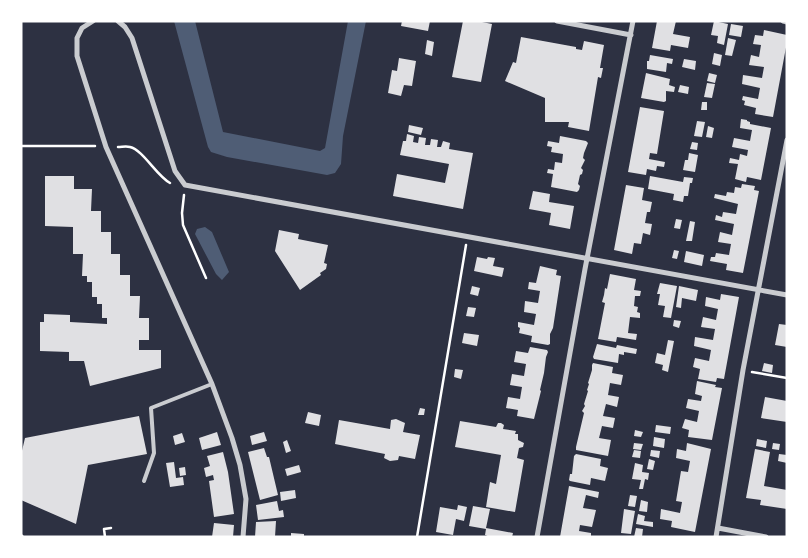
<svg xmlns="http://www.w3.org/2000/svg" width="808" height="558" font-family="Georgia,serif">
<rect width="100%" height="100%" fill="#2d3142"/>
<path fill="#4f5d75" d="M174,21H195L223,132L320,151L325,148L348,21H366L343,136L341,164L335,173L327,175L227,157L211,152L208,147Z
M205,227L212,232L229,272L222,280L216,274L195,234L197,229Z"/>
<path fill="#e0e0e3" d="M402,21H430L428,31L401,26Z
M463,21H477L492,24L481,82L452,77Z
M657,21H676L673,34L690,37L688,48L671,45L670,51L652,48Z
M714,21L728,24L724,45L717,43L718,36L711,35Z
M731,24L743,26L741,37L729,35Z
M764,30L787,35V42L773,117L755,114L756,108L744,105L745,101L742,100L743,96L758,99L760,88L742,84L743,75L762,78L764,67L749,65L751,55L759,57L761,45L753,44L755,35L763,36Z
M521,37L576,47V49L582,50L584,41L604,45L600,68H603L601,78L598,77L589,131L568,127L569,122H545V98L505,81L513,62L516,63Z
M728,38L736,40L732,56L725,55Z
M427,40L434,42L432,56L425,54Z
M714,53L722,55L720,66L712,64Z
M650,55L673,59L672,64L667,63L666,72L647,69V61H649Z
M399,58L416,61L412,86L404,85L401,96L388,93L392,70L397,71Z
M684,59L696,61L695,70L682,67Z
M646,73L670,79L669,85L675,87L674,92L666,91V101L664,102L641,98Z
M709,73L717,75L715,83L707,81Z
M707,83L715,84L712,98L704,97Z
M680,85L689,87L688,94L678,92Z
M702,102H707V110H701Z
M640,107L664,111L657,154L650,153L649,159L665,162L664,167L657,166L656,171L647,169L646,175L628,172Z
M741,119L747,120V121L750,122V124L771,128L761,180L747,177L746,182L735,179L738,164L729,163L730,158L739,160L740,154L747,156L748,150L732,147L734,138L750,141L752,130L740,128Z
M697,121L705,122L702,137L694,136Z
M409,125L423,128L421,135L408,132Z
M708,126L714,128L712,138L706,137Z
M407,134L414,136L413,142L418,143L419,137L426,138L425,145H430L431,139L438,140L437,147H441L443,141L450,143L449,149L473,153L463,209L393,196L397,174L445,183L449,164L400,155L403,141H406Z
M560,136L586,141L588,143L584,153L583,158L585,160L581,168L583,170L582,174L580,175L578,184L580,186L579,190L577,192L551,187L553,174L547,173L548,169L554,170L555,162L562,163L563,154L551,152L552,147L547,146L548,141L559,143Z
M692,142L698,143L697,150L690,149Z
M689,153L698,155L695,172L683,170L685,160H688Z
M45,176H74V189H92L91,211H101V232H111V254H120V275H130V296H140L139,318H149V340H139V350H161V368L90,386L84,361H69V352L40,351V322H44V314L70,315V322L107,324V318H102V304H97V297H92V282H87V276H82L83,254H73V227L45,226Z
M650,176L683,182L684,177L693,178L692,183H690L688,196H684L683,202L673,200L674,194L648,189Z
M742,184L755,186L754,190L759,191L743,273L726,270L727,264L710,261L711,257H715L716,253L729,255L731,244L718,242L720,232L732,235L734,224L715,220L716,215L722,217L723,212L736,214L738,204L714,198L715,194L726,196L727,192L734,193L735,187L741,188Z
M626,185L644,188L642,200L652,202L650,212H647L645,223L652,224L650,235L643,233L641,244L634,243L632,254L614,250Z
M533,191L550,194L549,202L574,206L570,229L549,225L551,213L529,209Z
M676,219L682,220L680,229L674,228Z
M690,221L695,222L692,241H686Z
M279,230L299,234L298,239L328,245L324,263L327,264L326,269L320,273L321,275L300,290L275,251Z
M674,250L679,251L677,259L672,258Z
M686,251L704,255L702,266L684,262Z
M477,257L487,259L488,257L495,258L493,266L504,268L502,277L474,271Z
M540,266L557,270L556,275L561,276L553,328L550,334V344L548,345L531,342L532,336L519,333L520,328L518,327V322L534,325L536,314L524,312L525,301L538,303L540,291L528,289L529,282L536,283Z
M610,274L636,279L634,290L641,291L640,296H635L634,306L638,307L637,312L640,313V318L630,317L628,333L637,334L636,340L617,337L616,342L598,339L605,303L602,302L604,295L605,288L607,289Z
M660,283L677,286L671,318L663,317L665,306L658,305L660,294H657Z
M472,286L480,288L478,296L470,294Z
M679,286L698,290L696,301L682,298L681,308L676,307Z
M721,294L739,297L724,379L717,378L716,382L698,379L700,369L693,367L695,358L709,361L711,350L694,346L695,337L713,340L715,329L701,327L703,317L716,320L718,309L705,306L706,297L720,300Z
M468,307L476,308L474,317L466,316Z
M674,320L681,321L679,328L673,326Z
M779,324L787,325V347L775,345Z
M464,333L479,335L477,346L462,343Z
M668,340L674,341L668,372L662,370L663,365L655,363L657,353L665,355Z
M597,344L616,348L617,345L637,349L636,354L624,352V355L619,354L618,363L594,359L593,357Z
M530,347L547,350L548,352L546,357L544,373L540,390L541,391L534,419L517,416L518,410L506,408L508,397L520,399L522,387L510,385L512,374L524,376L526,364L514,362L516,351L528,353Z
M593,363L613,367L612,373L623,375L621,385L610,383L608,395L619,397L617,407L606,404L603,416L615,418L613,428L602,426L599,438L611,440L608,456L576,450V447L584,413L582,411L585,406L584,404L588,391L587,390L589,384L588,383L592,370V365Z
M764,363L773,365L772,373L762,371Z
M455,369L463,370L461,379L454,377Z
M697,381L716,385L715,387L722,388L712,440L688,437L689,430L682,428L685,419L697,422L699,411L686,408L688,399L701,401L702,396L695,394Z
M765,397L787,401V422L761,418Z
M420,408L425,409L424,415H418Z
M308,412L321,415L319,426L305,423Z
M139,416L147,454L88,465L76,524L21,500V455L25,438Z
M396,419L405,423L403,432L420,435L415,459L399,456L398,460L390,461L384,458L385,454L335,444L339,420L390,429L391,420Z
M460,421L496,427L498,423H501L504,425L503,429L516,431L515,434H518V440L524,443L523,447L519,448L517,458L524,460L515,512L486,507L490,482L496,484L501,455L455,447Z
M656,425L671,427L670,434L655,432Z
M635,430L643,432L641,437L634,436Z
M217,432L221,445L202,450L199,438Z
M264,432L267,441L252,445L250,436Z
M182,433L185,442L175,445L173,436Z
M654,437L665,439L664,448L653,446Z
M757,439L767,441L766,448L756,446Z
M287,440L291,451L286,453L283,442Z
M634,443L643,444L641,450L633,449Z
M687,443L711,449L695,532L671,527L672,521L660,519L661,509L680,513L682,502L676,501L681,471L688,472L690,461L676,458L677,449L686,451Z
M773,443L780,444L779,450L772,449Z
M264,448L267,457H269L278,495L260,500L248,452Z
M755,449L770,452L764,486L787,490V509L760,505L761,500L746,498Z
M634,450L641,451L640,458L632,457Z
M651,450L660,451L659,458L650,456Z
M223,452L228,472L234,514L214,517L209,481L214,480L213,475L206,477L204,468L210,466L207,456Z
M576,454L601,459L600,466L608,468L605,481L591,478L590,485L570,481L569,480L570,474H572L574,456Z
M779,454L787,455V463L778,461Z
M649,459L655,461L653,470L647,469Z
M174,462L176,478L183,477L184,485L170,487L166,463Z
M635,463L643,465L642,472L649,473L648,480L645,479L643,489H639L641,480L632,479Z
M299,465L301,472L287,476L285,469Z
M185,467L186,475L180,476L179,468Z
M569,486L599,492L598,498L586,495L583,508L596,510L592,527L580,525L579,531L591,533V537H560Z
M295,490L296,498L281,501L280,492Z
M630,495L637,496L635,507L628,506Z
M641,500L648,502L647,512L639,511Z
M277,501L279,511L283,510L284,517L258,520L256,505Z
M458,505L467,507L464,521L456,519L453,535L436,532L440,507L457,510Z
M473,506L490,509L486,528L513,533L512,537H490L485,535L486,529L469,526Z
M624,509L635,511L631,534L621,533Z
M638,514L645,516L644,521L653,522V527L636,524Z
M276,521L275,537H255L256,522Z
M214,523L234,525L233,537H212Z
M636,528L643,529L642,537H634Z
M291,533L304,534V537H291Z"/>
<g fill="none" stroke-linecap="round" stroke-linejoin="round">
<path stroke="#fff" stroke-width="2.5" d="M21,146H95
M118,147C122,147 126,146 130,147C143,150 156,175 170,183
M184,195L182,213L183,225L206,278
M752,372L787,378
M21,535L23,537
M105,537L104,529L111,528
M417,537L466,245"/>
<path stroke="#caccd0" stroke-width="4" d="M144,481L154,453L151,408L212,384"/>
<path stroke="#caccd0" stroke-width="5" d="M93,21L82,28L77,38V56L106,147L212,384L232,438L240,465L246,499L243,537
M118,21L125,27L132,38L175,171L185,185L787,295
M557,21L631,35
M783,21L787,22
M718,528L766,537
M537,537L585,269L633,21
M716,537L743,370L787,140"/>
</g>
<rect width="808" height="558" fill="none" stroke="#ffffff" stroke-width="45"/>
</svg>
